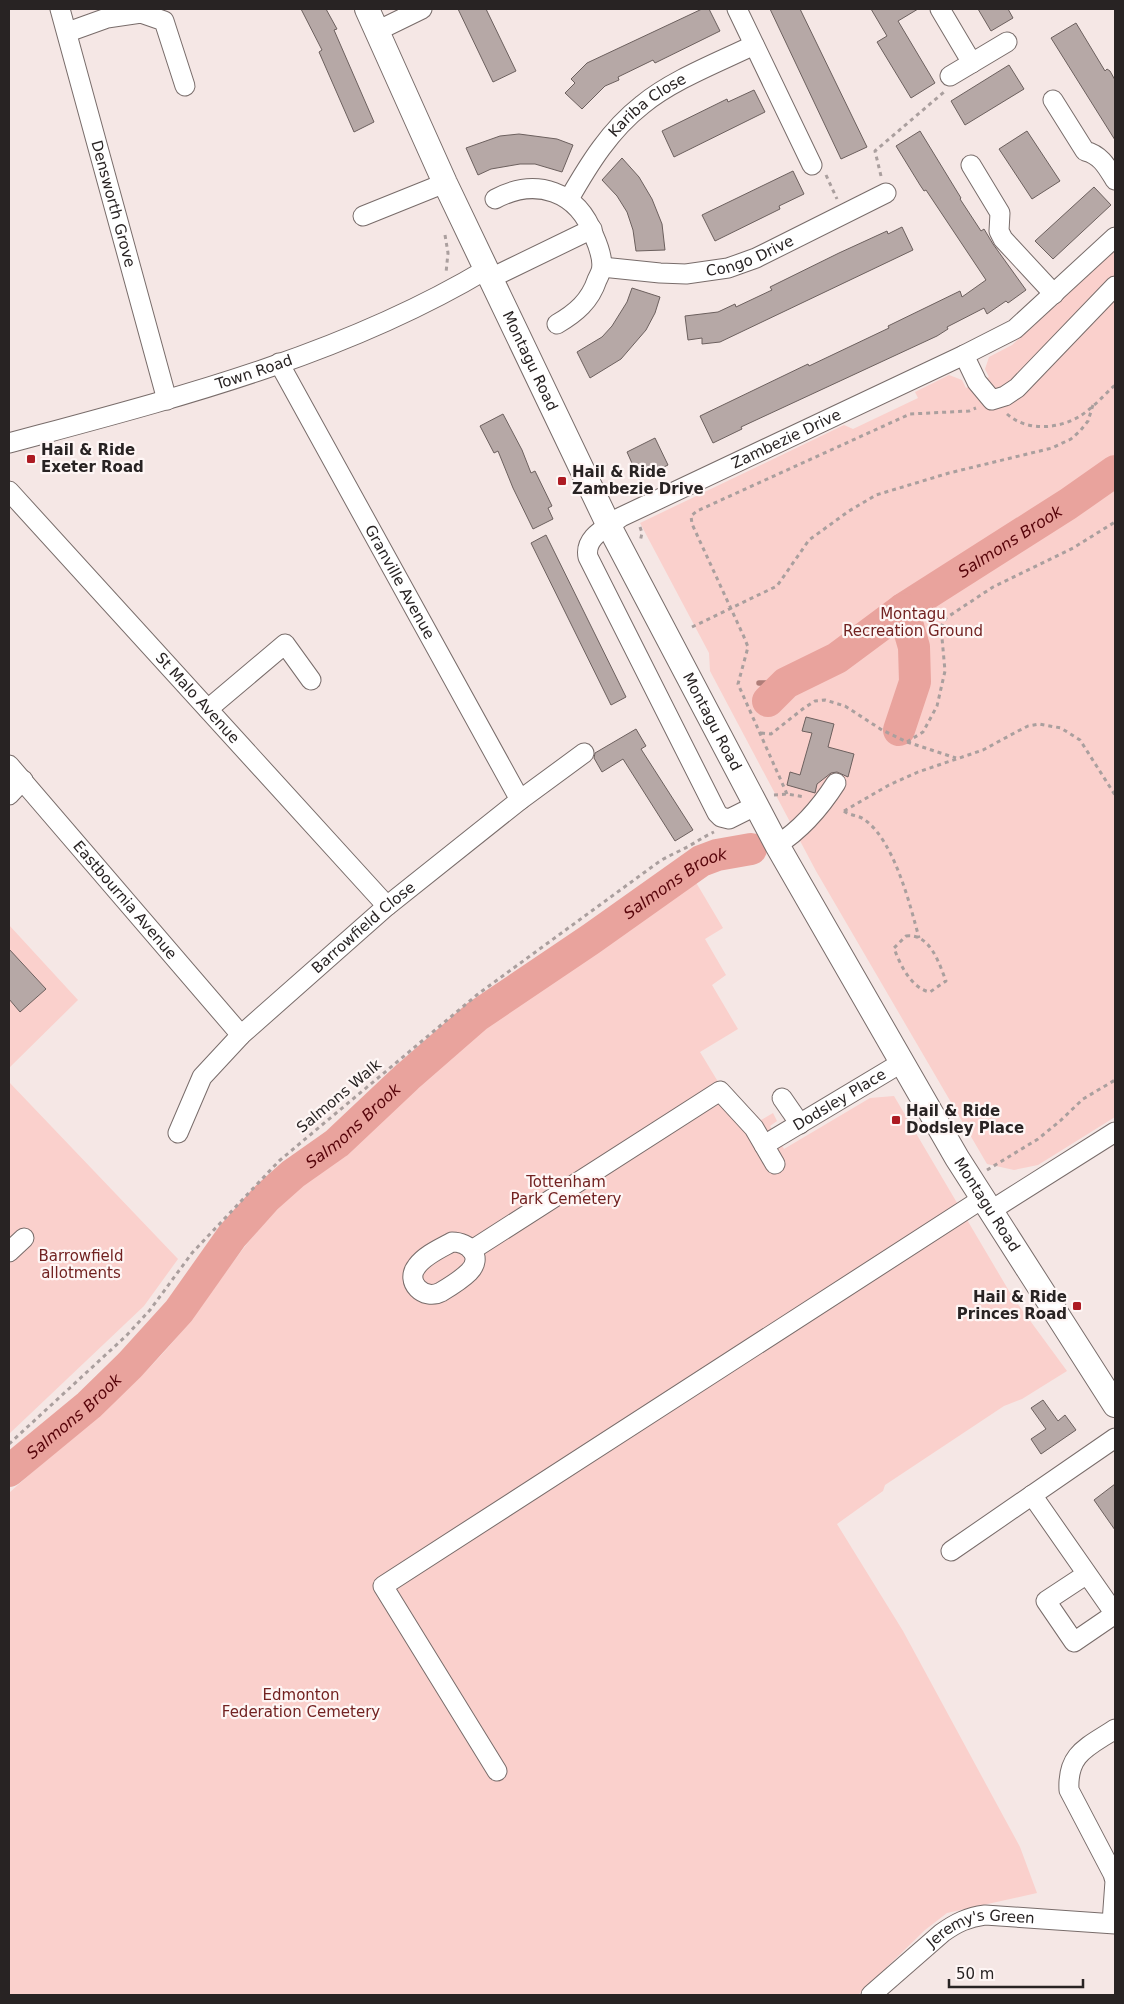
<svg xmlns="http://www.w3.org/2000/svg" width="1124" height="2004" font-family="'DejaVu Sans',sans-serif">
<rect width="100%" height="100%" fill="#f5e7e5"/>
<path fill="#fad0cc" d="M1115,250V1117L1038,1165L1014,1170L987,1164L816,871L710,671L709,653L640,523L844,425L853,429L918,398L915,392L949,375L962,380L966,388L989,377L985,369L989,357L1012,345Z
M691,874L723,928L705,939L726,975L712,985L738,1029L700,1052L720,1085L724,1083L761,1120L773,1113L777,1121L770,1126L784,1149L870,1098L894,1096L1012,1296L1067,1371L1022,1399L1004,1406L885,1485L883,1491L837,1524L903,1631L1020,1847L1037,1893L947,1913L925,1930L858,1995H9V1493C61,1446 117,1404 164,1352C211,1301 243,1236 297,1191L291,1181L340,1146L390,1097L477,1022Z
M9,925L78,1000L9,1068Z
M9,1082L178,1259L144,1306L9,1434Z"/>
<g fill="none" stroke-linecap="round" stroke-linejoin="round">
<path stroke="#af7d78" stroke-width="5.5" d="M759,683H786"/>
<g stroke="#e9a39d" stroke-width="32">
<path id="s1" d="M768,701L786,683L837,658L903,609L1068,504L1115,471"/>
<path d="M899,730L915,682L914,647L903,609"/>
<path id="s2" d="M9,1471L89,1405L130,1365L179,1311L232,1236L266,1198L293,1174L337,1143L407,1077L477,1016L591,939L701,861L717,855L751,849"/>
</g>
</g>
<path fill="#b6a8a6" stroke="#6c605e" d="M301,9H326L337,29L334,30L374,122L354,132L319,52L322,50Z
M458,9H486L516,71L493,82Z
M702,9H709L720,31L655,63L653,60L618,77L619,80L605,86L582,109L565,93L575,83L571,79L587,63Z
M770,9H800L867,147L841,159Z
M871,9H918L898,21L935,83L911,98L877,42L887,36Z
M978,9H1008L1013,18L991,31Z
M1076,23L1105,71L1107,69L1110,71L1115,80V140L1051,38Z
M1009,65L1024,89L965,125L951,101Z
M754,90L765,112L674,157L662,131L727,99L728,102Z
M920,131L961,198L960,199L981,231L984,229L993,244L1026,290L1008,303L1006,301L987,314L984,308L947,327L948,329L937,336L741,427L742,429L713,443L700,416L808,364L809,366L889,328L888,326L960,291L962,297L986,280L926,190L924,191L920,185L896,146Z
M1027,131L1060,181L1032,199L999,149Z
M519,134L557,139L573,145L562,172L535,164H520L491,169L478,175L466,148L500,136Z
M622,158L639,177L652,199L662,224L665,250L636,251L633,230L627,212L617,196L602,180Z
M793,171L804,194L779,206L780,209L715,241L702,215Z
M1094,187L1111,205L1053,259L1035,241Z
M902,227L913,250L720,342L702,344V338L688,340L685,316L718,312L735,304L736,307L772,290L770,287L839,253L887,231L888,234Z
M632,288L660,297L655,313L646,330L621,359L590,378L577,352L602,337L612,326L627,302Z
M503,414L522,450L531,473L535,471L552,506L548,508L553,519L533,529L513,488L498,451L494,453L480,426Z
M655,438L668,465L639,479L627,452Z
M546,535L626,697L611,705L531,543Z
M806,717L834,724L828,747L854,754L848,777L837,772L831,773L817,784L815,793L787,785L790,772L800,775L812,733L802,731Z
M636,729L646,746L641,749L693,830L675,841L623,759L602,772L594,758L595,753Z
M9,949L46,989L20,1012L9,999Z
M1043,1400L1058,1421L1065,1415L1076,1430L1041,1454L1031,1439L1046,1429L1031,1408Z
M1115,1484V1530L1094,1500Z"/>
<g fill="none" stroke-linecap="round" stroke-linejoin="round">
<defs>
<g id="minor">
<path id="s3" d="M60,9L167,400"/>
<path d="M737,9L812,165"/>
<path d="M940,9L972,63"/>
<path d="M377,31L422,9"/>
<path d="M68,32L107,18L141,13L164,21L185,86"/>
<path d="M950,76L1007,42"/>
<path d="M1053,100L1085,151C1101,155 1107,167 1115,180"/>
<path d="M971,165L1000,213L999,231L1003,239L1054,294"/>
<path d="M495,199C536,177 578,191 594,236C598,245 602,255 602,266C602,270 599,276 597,280C590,301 576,313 557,324"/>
<path id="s4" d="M569,199C589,164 610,130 642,105C672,80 719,62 754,45"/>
<path d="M363,216L445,183"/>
<path id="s5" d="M602,267L660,273L686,274L728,268L756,258L886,193"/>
<path d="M491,278L592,229"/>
<path d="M964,355L977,382L992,400L1005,396L1017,388L1115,286"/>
<path id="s6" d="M279,363L520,800"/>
<path id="s7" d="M9,443C172,399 340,357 487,269"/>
<path id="s8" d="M9,491L387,906"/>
<path d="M208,709L285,644L311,680"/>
<path id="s9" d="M9,765L241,1035"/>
<path d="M9,795L23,780"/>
<path id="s10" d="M757,805L729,819L721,817L717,813L588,557C584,537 606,528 621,517L964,355L1015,329L1115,237"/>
<path d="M777,845C802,829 820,808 836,783"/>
<path d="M782,1098L800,1124"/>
<path id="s11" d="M178,1133L202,1077L241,1035L387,906L520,800L584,753"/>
<path id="s12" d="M764,1145L901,1063"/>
<path d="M990,1211L1115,1132"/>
<path d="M452,1242C469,1242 484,1257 469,1272C461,1280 451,1286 441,1292C424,1301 404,1282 417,1266C425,1255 441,1248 452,1242Z"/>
<path d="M472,1250L720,1091L754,1128L775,1164"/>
<path d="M9,1252L24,1238"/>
<path d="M1032,1495L1115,1614L1074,1642L1046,1601L1087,1574"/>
<path d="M951,1551L1115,1438"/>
<path d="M497,1771L383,1586L982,1199"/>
<path d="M1112,1923L1115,1881L1113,1874L1069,1790C1067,1753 1088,1747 1115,1729"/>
<path id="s13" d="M871,1995L942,1933C956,1923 968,1917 985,1915L1115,1924"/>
</g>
<g id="major">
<path id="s14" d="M367,9L445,183L609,526L777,845L957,1158L1115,1405"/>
</g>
</defs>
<use href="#minor" stroke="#786c6a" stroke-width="21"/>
<use href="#major" stroke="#786c6a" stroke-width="26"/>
<path stroke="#aa9f9e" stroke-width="3" stroke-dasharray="4 4" stroke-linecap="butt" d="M826,175L837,199
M881,176L875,151L944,92
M445,235L448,253L446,273
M1007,414C1027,432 1059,429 1080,416C1093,408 1104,395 1115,385
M640,527L642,533L640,542
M692,627L777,586L809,540L849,511L876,495L949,473L1052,448L1071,439L1080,431L1088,421L1093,405
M761,733L771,734L804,708L815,701L825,700L845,706L882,730L907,742L956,758
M907,742L923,732L937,706L945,671L941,627L946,618L993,587L1073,548L1115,522
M787,794L738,684L748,647L744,637L692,524L691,516L697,511L910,414L969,411L976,408
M774,795L787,794L805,797
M844,811L889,785L918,772L983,750L1018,731L1028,726L1039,724L1061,728L1080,740L1115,795
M844,811C850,816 859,815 865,820C894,841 910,904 919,938
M906,936C930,933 939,963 946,981L930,992C912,989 900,965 894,948Z
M987,1170L1038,1139L1060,1121L1083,1099L1115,1080
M9,1444L126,1336L150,1310L192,1253L279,1161L478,994L660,861C670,855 680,851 689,846C698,841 705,836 714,832"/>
<use href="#minor" stroke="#fff" stroke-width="19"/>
<use href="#major" stroke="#fff" stroke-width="24"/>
</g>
<g fill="#ad1a22" stroke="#fef6f5" stroke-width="2">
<rect x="26" y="454" width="10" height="10" rx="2.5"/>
<rect x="557" y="476" width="10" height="10" rx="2.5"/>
<rect x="891" y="1115" width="10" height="10" rx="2.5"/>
<rect x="1072" y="1301" width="10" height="10" rx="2.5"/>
</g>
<g text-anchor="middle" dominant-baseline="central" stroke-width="4.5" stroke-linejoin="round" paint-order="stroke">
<g font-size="15" fill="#282323" stroke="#fef6f5">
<text stroke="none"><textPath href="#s4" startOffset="124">Kariba Close</textPath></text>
<text stroke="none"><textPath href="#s3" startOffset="202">Densworth Grove</textPath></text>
<text stroke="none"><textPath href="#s5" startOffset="151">Congo Drive</textPath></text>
<text stroke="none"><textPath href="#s14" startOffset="388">Montagu Road</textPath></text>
<text stroke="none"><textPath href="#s7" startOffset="255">Town Road</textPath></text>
<text stroke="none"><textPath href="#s10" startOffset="570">Zambezie Drive</textPath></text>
<text stroke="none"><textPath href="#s6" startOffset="250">Granville Avenue</textPath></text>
<text stroke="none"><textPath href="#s8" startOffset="280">St Malo Avenue</textPath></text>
<text stroke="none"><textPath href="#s14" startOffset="792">Montagu Road</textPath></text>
<text stroke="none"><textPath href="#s9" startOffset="178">Eastbournia Avenue</textPath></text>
<text stroke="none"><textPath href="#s11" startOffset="281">Barrowfield Close</textPath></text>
<text transform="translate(339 1096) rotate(-40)">Salmons Walk</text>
<text stroke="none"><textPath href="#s12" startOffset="88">Dodsley Place</textPath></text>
<text stroke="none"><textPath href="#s14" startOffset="1348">Montagu Road</textPath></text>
<text stroke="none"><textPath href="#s13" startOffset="134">Jeremy's Green</textPath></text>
</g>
<g font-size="15" font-weight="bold" fill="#282323" stroke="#fef6f5" text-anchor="start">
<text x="41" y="450">Hail &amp; Ride<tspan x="41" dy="17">Exeter Road</tspan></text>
<text x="572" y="472">Hail &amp; Ride<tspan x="572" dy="17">Zambezie Drive</tspan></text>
<text x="906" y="1111">Hail &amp; Ride<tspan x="906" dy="17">Dodsley Place</tspan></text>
<text x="1067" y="1297" text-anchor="end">Hail &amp; Ride<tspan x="1067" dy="17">Princes Road</tspan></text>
</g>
<g font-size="15" fill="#722221" stroke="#fef6f5">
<text x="913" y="614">Montagu<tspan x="913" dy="17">Recreation Ground</tspan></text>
<text x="566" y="1182">Tottenham<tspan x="566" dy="17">Park Cemetery</tspan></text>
<text x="81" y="1256">Barrowfield<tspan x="81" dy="17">allotments</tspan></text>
<text x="301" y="1695">Edmonton<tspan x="301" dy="17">Federation Cemetery</tspan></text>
</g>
<g font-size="16" font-style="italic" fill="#57040a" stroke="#fef6f5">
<text stroke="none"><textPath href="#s1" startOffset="291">Salmons Brook</textPath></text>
<text stroke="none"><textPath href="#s2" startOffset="895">Salmons Brook</textPath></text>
<text stroke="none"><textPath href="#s2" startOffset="490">Salmons Brook</textPath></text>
<text stroke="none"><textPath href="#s2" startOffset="85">Salmons Brook</textPath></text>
</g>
</g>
<rect width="1124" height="2004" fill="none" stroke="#282323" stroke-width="20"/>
<path d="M949 1979v8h134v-8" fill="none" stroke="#282323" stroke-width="2.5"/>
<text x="956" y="1979" font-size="15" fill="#282323" stroke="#fef6f5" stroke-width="4" paint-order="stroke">50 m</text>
</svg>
